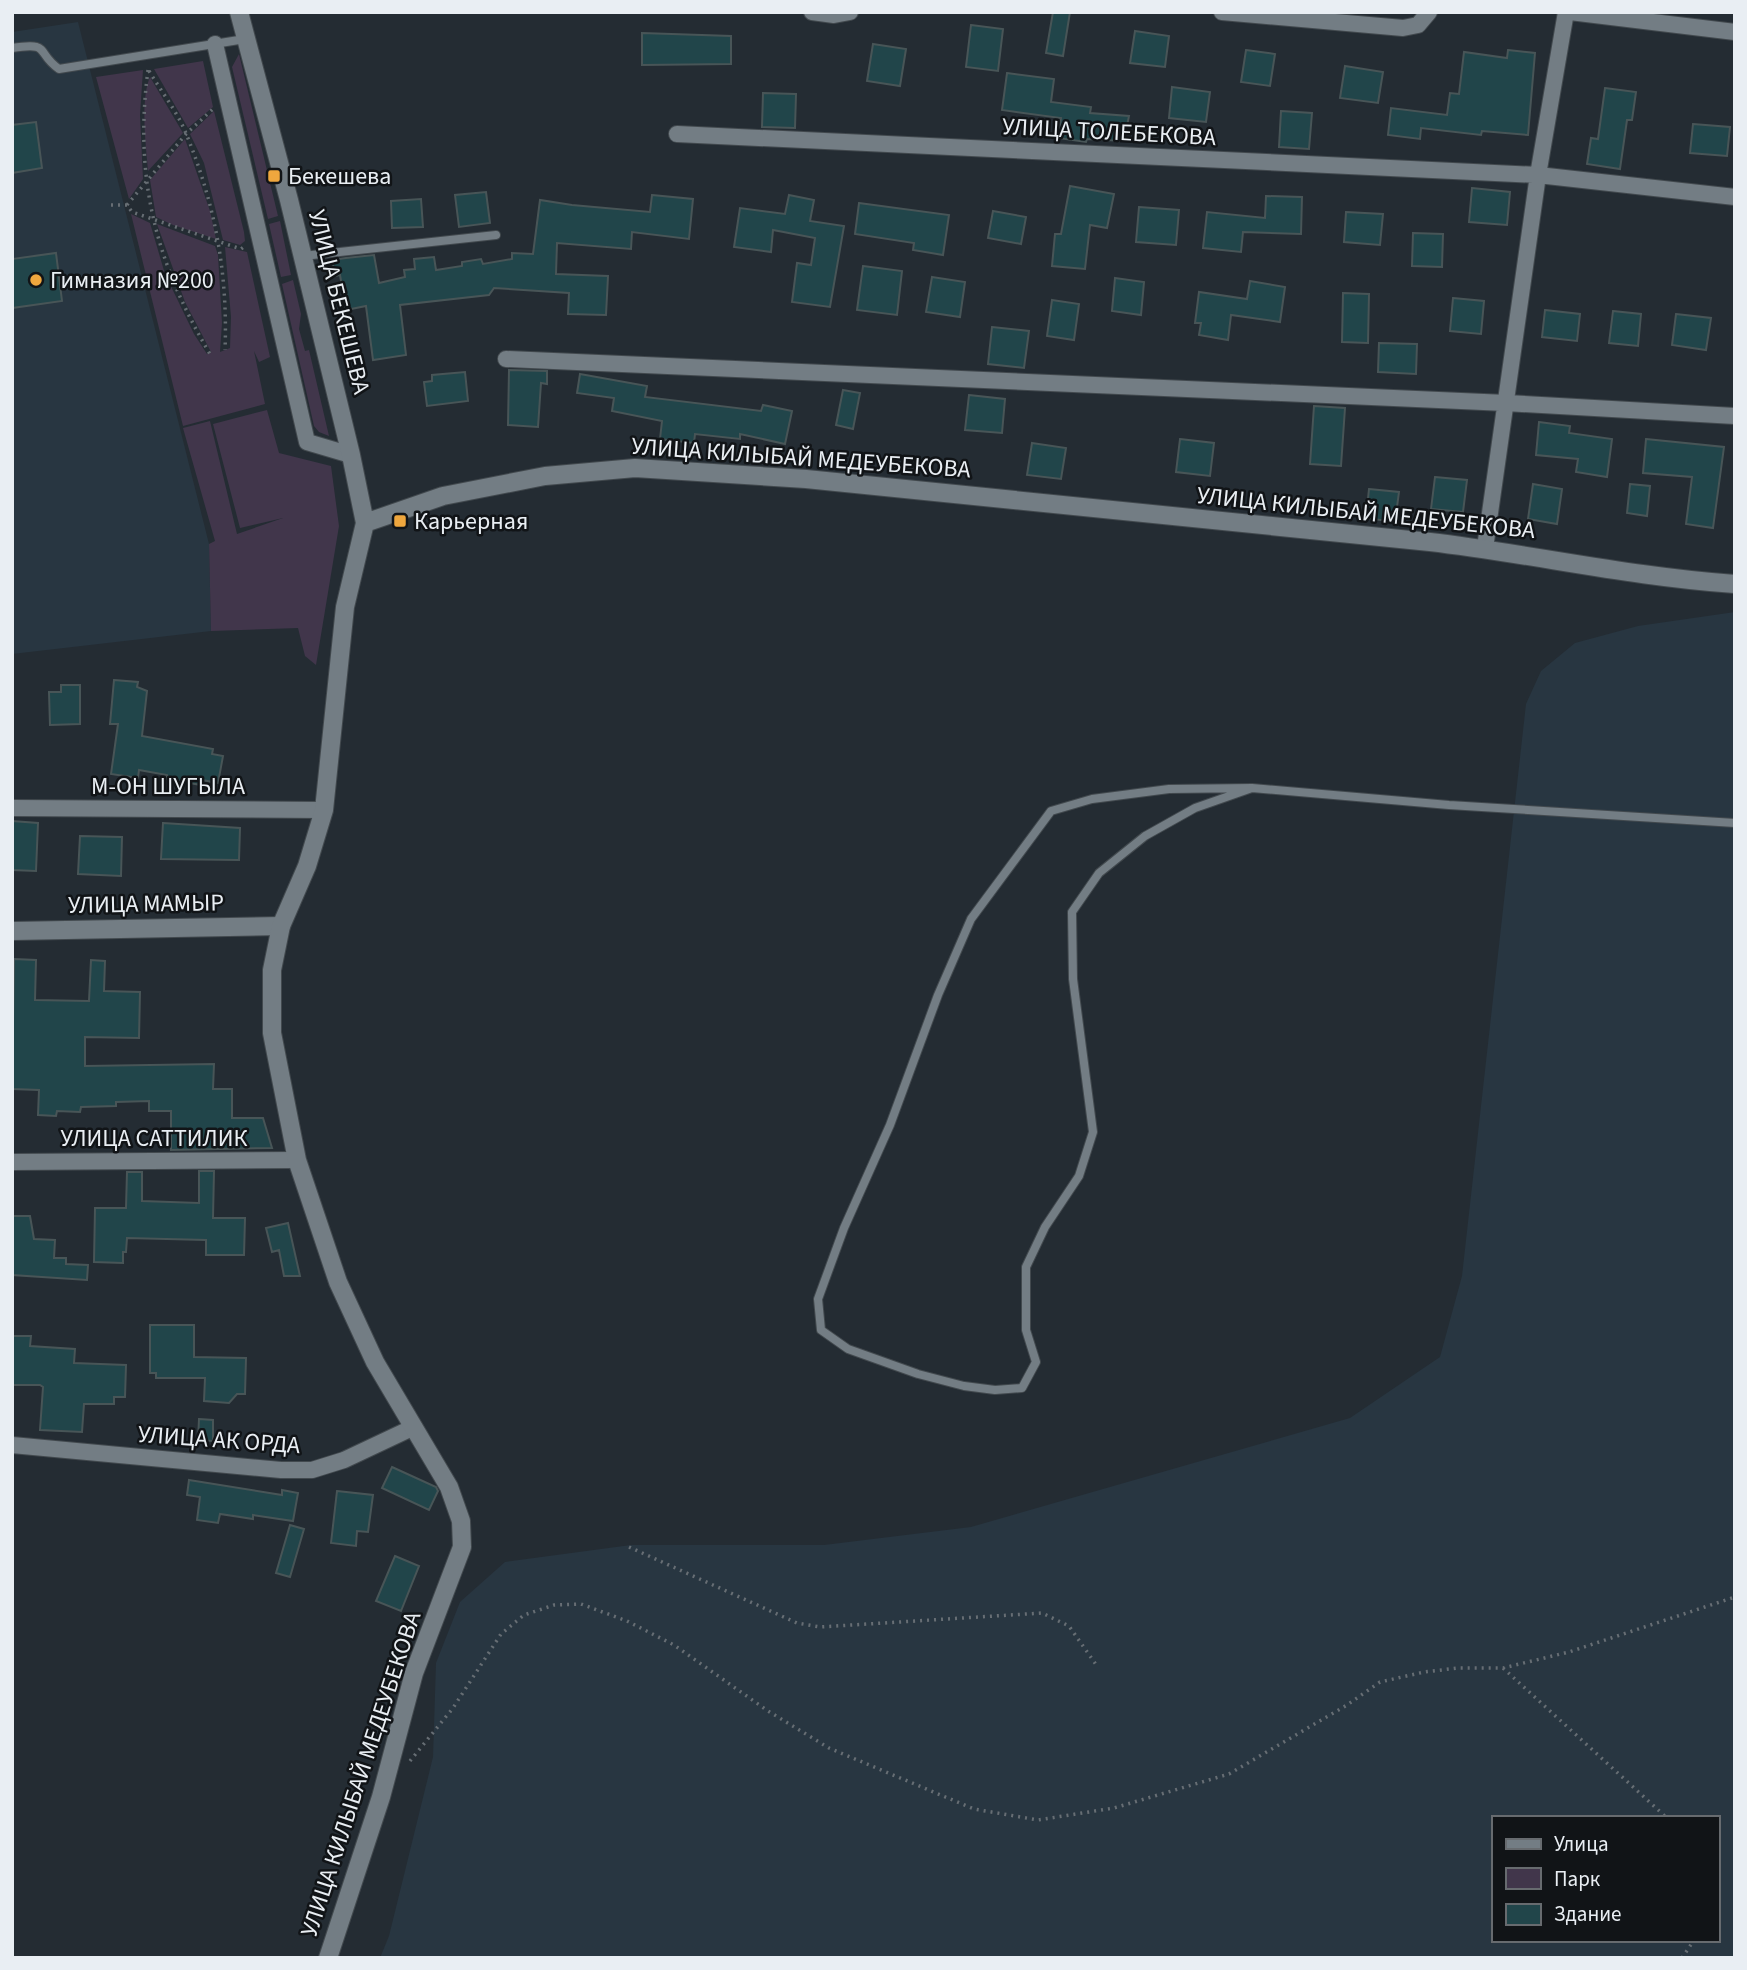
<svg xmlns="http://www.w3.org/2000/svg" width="1747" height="1970" font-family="'Source Sans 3',sans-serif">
<rect width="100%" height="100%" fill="#242c33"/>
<path fill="#283641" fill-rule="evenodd" d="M78,22L209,544L211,631L12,654V32Z
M1735,612V1958H380L389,1936L433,1757L436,1663L460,1602L505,1562L631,1545H824L971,1527L1350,1418L1440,1357L1462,1276L1526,704L1541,671L1575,643L1638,626ZM1493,1818H1717V1940H1493Z"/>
<path fill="#41364b" d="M239,54L278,216L268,219L232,67Z
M203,61L213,107L188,128L154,69Z
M143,70L140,115L143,179L129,199L96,77Z
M150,77L183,133L148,171C146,146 140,100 150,77Z
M214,111L244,232L245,241L240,245L223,240L204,163L190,134Z
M185,139L210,211L216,239L173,225L156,217L150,180Z
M131,214L150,223L165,274L194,334L207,354L211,352L185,302L157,224L215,246L218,255L222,323L220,352L230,348L231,317L225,247L247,252L270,357L259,362L254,351L265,404L183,426Z
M280,221L291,275L281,277L269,224Z
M293,280L301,314L299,329L305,351L309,350L329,436L319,432L314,426L282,284Z
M267,410L279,453L331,466L339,526L316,665L305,656L298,628L211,631L209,544L215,541L183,428L210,421L237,534L283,518L240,528L213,424Z"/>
<path fill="#21454a" stroke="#485557" stroke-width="2" d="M1053,12H1070L1063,56L1046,53Z
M971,25L1003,29L998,71L966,67Z
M1135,31L1169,36L1165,67L1130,63Z
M642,33L731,36V64L642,65Z
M873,44L906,49L900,86L867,81Z
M1246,50L1275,54L1270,86L1241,82Z
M1508,50L1535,53L1528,135L1482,131L1481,135L1421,128L1420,139L1388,135L1391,108L1447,115L1450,93L1459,94L1464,52L1507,58Z
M1345,66L1383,72L1378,103L1340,98Z
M1007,73L1054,79L1051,102L1091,107L1090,113L1129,116L1124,141L1087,139L1086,142L1058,138L1061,118L1002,110Z
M1172,87L1210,92L1206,122L1169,118Z
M1605,88L1636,92L1632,120H1627L1620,169L1587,164L1591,138L1598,139Z
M763,93L796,94L795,128L762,127Z
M1281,111L1312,113L1309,149L1279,147Z
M36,122L42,168L12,173V125Z
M1693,124L1730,127L1727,156L1690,153Z
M1070,186L1114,194L1107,228L1090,225L1085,269L1052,266L1055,234H1061Z
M1472,188L1510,192L1507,225L1469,222Z
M486,192L490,223L459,227L455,195Z
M652,195L693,199L689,239L632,232L631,249L557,243L556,274L608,276L606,315L568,314L569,293L494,288L489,295L400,305L406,355L373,360L366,306L346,310L340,275L335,276L332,260L346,258L374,255L379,283L405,277L404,270L415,269L414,259L434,257L436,270L462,266V262L481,259L483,264L512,259V253L533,254L540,200L572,205L650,212Z
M789,195L814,200L810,221L844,226L830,307L792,302L797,263L811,265L815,238L773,230L771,252L734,247L740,208L785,214Z
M1266,196L1302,197L1301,234L1243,232L1241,252L1203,248L1207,212L1265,218Z
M421,199L423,227L392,228L391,201Z
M859,203L949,215L943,255L913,250L914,243L855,234Z
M1139,207L1179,210L1176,245L1136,242Z
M993,211L1026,217L1021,244L988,238Z
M1346,212L1383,214L1380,245L1344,242Z
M1413,233L1443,234L1442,267L1412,266Z
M56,253L62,301L12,308V259Z
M863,266L902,271L897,315L857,310Z
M932,277L965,282L960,317L926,312Z
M1115,278L1144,282L1141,315L1112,311Z
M1250,281L1285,287L1280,322L1231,315L1228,340L1199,335L1201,323H1195L1199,292L1247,299Z
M1343,293L1369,294L1368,343L1342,342Z
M1453,298L1484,301L1481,334L1450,331Z
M1052,300L1079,304L1074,340L1047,336Z
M1545,310L1580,314L1577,341L1542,337Z
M1613,311L1641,314L1638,346L1609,343Z
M1676,314L1711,318L1706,350L1672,345Z
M992,327L1029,331L1024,368L988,364Z
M1379,343L1417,344L1416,374L1378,372Z
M509,370L547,371V384L541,383L538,427L508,425Z
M465,372L468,401L427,406L424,382L432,381V375Z
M580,374L647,386L645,397L761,411L763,405L792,411L785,444L740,434V439L695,434L694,443L660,439L662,421L612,411L614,398L577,393Z
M843,390L860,393L853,429L836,425Z
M969,395L1005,399L1002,433L965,430Z
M1314,406L1345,408L1341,466L1310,464Z
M1539,422L1570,426L1569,433L1612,439L1607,477L1576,472L1578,459L1536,455Z
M1180,439L1214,443L1210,476L1176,472Z
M1646,439L1724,447L1713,528L1686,524L1692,477L1643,473Z
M1032,443L1066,448L1061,479L1027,475Z
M1435,477L1467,480L1463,512L1431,509Z
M1533,484L1562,489L1557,524L1528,519Z
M1630,484L1650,486L1647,516L1627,513Z
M1369,489L1399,492L1395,522L1366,518Z
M114,680L138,682L137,687L147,691L142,736L213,749L212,754L223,756L218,783L202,780L201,785L167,779V775L139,770L138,778L111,774L118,724H110Z
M61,685H80V724L50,725L49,692H61Z
M12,821L38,823L36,871L12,870Z
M163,823L240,828L239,860L161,859Z
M80,836L122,837L121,876L78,874Z
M14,959L36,960L35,1000L89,1001L91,960L105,961L104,991L140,992L139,1038L85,1037V1066L214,1064L213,1089H232V1118H263L272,1148L171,1150V1111H149V1101L116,1102V1106L81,1107L80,1112L57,1111L56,1116L38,1115L39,1090L12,1089Z
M199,1171H214L213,1218H245L244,1255H206V1240L127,1238L126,1252H123V1263L94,1262L95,1208H126L127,1172H142V1201L199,1203Z
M12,1216H30L34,1239L55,1240L54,1258H66V1264L88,1265L87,1280L12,1275Z
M288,1223L300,1276H284L279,1250L272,1252L266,1228Z
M150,1325H194V1357L246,1358L245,1394H237L229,1403L204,1401L205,1378H156V1373H150Z
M12,1336H31L30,1346L75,1349L74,1363L126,1365L125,1397H114V1404H84L82,1432L40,1430L43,1387L40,1385H12Z
M199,1419L213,1420V1441L198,1440Z
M392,1467L436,1487L438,1491L429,1510L382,1488Z
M189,1480L282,1495V1490L298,1493L293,1521L253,1515V1519L220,1514L218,1523L197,1520L200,1497L187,1495Z
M337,1491L373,1495L368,1532L357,1531L356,1546L331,1543Z
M290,1525L304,1529L290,1577L276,1573Z
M395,1556L419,1566L401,1611L376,1601Z"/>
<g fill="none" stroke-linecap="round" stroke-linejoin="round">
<defs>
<path id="service" d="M12,48C52,42 35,52 59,69L245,39
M303,256L496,235
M1252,788L1195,808L1145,836L1099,873L1072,912L1073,979L1093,1132L1079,1176L1045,1227L1026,1267V1330L1036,1362L1022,1388L995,1390L964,1386L918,1374L848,1349L821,1330L818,1299L844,1228L890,1125L938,995L971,919L1051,811L1092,799L1169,789L1252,788L1449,805L1735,823"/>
<path id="minor" d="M812,12L834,15L850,12
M1222,12L1403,28L1418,25L1429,12
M1570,12L1735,32
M215,44L307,442L351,455
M677,134L1538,175L1735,197
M506,359L1506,403L1735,416
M1485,548L1538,175L1566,12
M12,808L324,810
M12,1162L297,1160
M12,1445L281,1470H312L344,1460L414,1427"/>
<path id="tertiary" d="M12,931L281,926"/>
<path id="secondary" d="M239,12L289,200L351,455L365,523L345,607L324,810L307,866L281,926L272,970V1033L297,1160L338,1282L375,1362L449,1487L461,1521L462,1547L414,1673L381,1797L328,1958
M365,523L443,496L545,476L635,468L806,479L1430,542C1532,554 1632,577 1735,584"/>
</defs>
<use href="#service" stroke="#42494e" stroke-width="10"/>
<use href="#minor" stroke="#42494e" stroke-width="18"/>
<use href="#tertiary" stroke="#42494e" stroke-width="20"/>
<use href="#secondary" stroke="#42494e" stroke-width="20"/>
<path stroke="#676e74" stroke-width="3.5" stroke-dasharray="2 5" stroke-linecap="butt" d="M148,70C134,177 155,261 210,354
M149,71C161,91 176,110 185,131C215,203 228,273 225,350
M111,205H127L132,212L241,249L245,246
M127,205L186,134L214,108
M629,1547L797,1623L820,1627L1042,1613L1069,1626L1097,1666
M1503,1668L1667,1818
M410,1761L453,1708L501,1634L524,1615L554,1605L581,1604L627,1621L674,1645L768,1711L829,1748L974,1809L1038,1820L1114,1808L1229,1774L1347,1705L1380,1682L1424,1672L1458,1668H1503L1569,1652L1735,1597
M1682,1958L1694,1940"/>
<use href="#service" stroke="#737d84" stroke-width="8"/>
<use href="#minor" stroke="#737d84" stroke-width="16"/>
<use href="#tertiary" stroke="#737d84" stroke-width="18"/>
<use href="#secondary" stroke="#737d84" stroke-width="18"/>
</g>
<g fill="#efa73e" stroke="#111417" stroke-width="2.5">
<rect x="267" y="169" width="14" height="14" rx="3.5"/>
<circle cx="36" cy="280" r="7"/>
<rect x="393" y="514" width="14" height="14" rx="3.5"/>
</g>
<g text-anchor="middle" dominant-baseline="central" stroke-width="5" stroke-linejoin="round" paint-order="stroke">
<g font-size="24" fill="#e9eef3" stroke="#111417">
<text transform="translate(1109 132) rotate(3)">УЛИЦА ТОЛЕБЕКОВА</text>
<text transform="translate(339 302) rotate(76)">УЛИЦА БЕКЕШЕВА</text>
<text transform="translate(801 458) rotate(4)">УЛИЦА КИЛЫБАЙ МЕДЕУБЕКОВА</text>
<text transform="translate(1366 513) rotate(6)">УЛИЦА КИЛЫБАЙ МЕДЕУБЕКОВА</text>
<text x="168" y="786">М-ОН ШУГЫЛА</text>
<text transform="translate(146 904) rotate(-1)">УЛИЦА МАМЫР</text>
<text x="154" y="1138">УЛИЦА САТТИЛИК</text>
<text transform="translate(219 1440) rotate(4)">УЛИЦА АК ОРДА</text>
<text transform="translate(361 1774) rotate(-72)">УЛИЦА КИЛЫБАЙ МЕДЕУБЕКОВА</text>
</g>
<g font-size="24" fill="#e9eef3" stroke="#111417" text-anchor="start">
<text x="288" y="176">Бекешева</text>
<text x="50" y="280">Гимназия №200</text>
<text x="414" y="521">Карьерная</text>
</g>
</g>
<rect width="1747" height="1970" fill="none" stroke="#e9eef3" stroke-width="28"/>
<rect x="1492" y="1816" width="228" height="126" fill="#111417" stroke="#676b6f" stroke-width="2"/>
<rect x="1506" y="1839" width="35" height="10" fill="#737d84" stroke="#676b6f" stroke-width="2"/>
<text x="1554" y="1851" font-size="21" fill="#e9eef3">Улица</text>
<rect x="1506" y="1868" width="35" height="21" fill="#41364b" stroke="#676b6f" stroke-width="2"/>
<text x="1554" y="1886" font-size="21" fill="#e9eef3">Парк</text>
<rect x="1506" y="1904" width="35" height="21" fill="#21454a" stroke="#676b6f" stroke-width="2"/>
<text x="1554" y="1921" font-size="21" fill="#e9eef3">Здание</text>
</svg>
